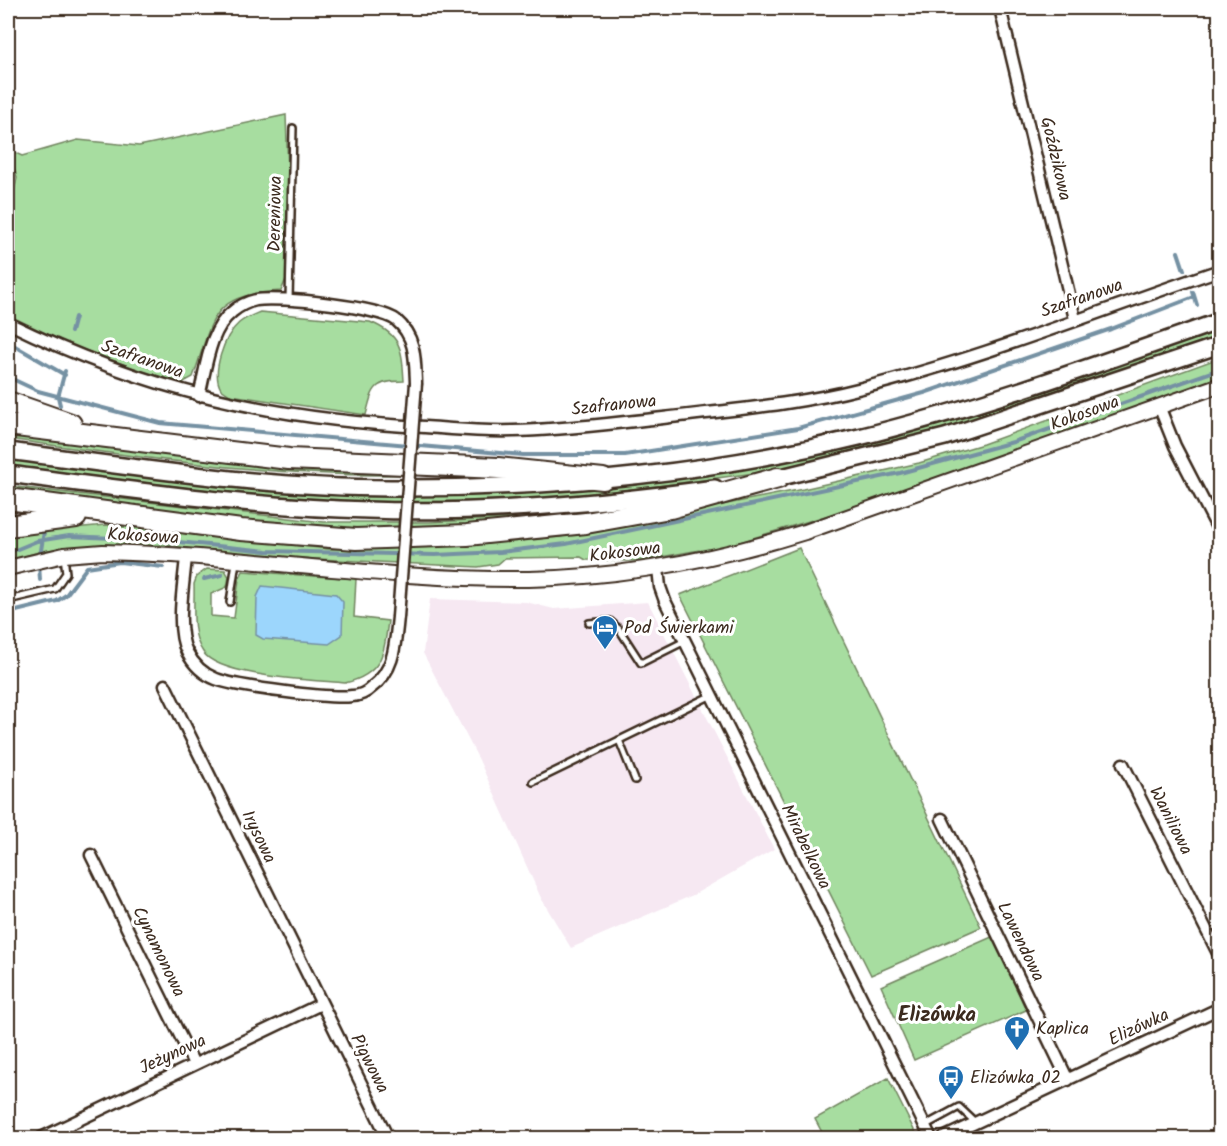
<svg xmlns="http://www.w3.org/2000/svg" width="1227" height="1146" font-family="Kalam,sans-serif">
<rect width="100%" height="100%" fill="#fff"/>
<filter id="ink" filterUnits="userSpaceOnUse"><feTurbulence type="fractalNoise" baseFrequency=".0167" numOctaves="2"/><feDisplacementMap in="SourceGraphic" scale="12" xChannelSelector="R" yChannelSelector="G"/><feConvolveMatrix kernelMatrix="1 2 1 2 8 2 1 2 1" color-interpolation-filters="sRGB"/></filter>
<g filter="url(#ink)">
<path fill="#f6e8f2" d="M430,599L526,602L554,609L648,602L774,849L693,895L571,948L541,898L479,760L423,653Z"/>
<path fill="#a7dda0" stroke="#71845f" stroke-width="1.5" d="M286,115L292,284L286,279L281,291C208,295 214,319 193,377L182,383L153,375L68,344L8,315V217L17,178L9,150L22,156L78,140L139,146Z
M260,312L370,322C402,335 402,350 404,381C374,381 373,387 366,415L230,395L221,389C211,373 224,336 239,323C245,318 253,315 260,312Z
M1219,328V337L982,417L897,442L770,471L596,494L511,501L378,502L282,499L8,466V459L273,489L461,495L600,488L770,462Z
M1219,358V378L872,502L700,554L699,550L639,561L586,560L581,557L505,558L498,564L478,567L257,556L204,552L172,545L77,546L42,551L8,561V534L106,525L329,549L419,547L560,537L803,489L919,463L983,444Z
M8,433L429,474C289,480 146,458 8,439Z
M8,486L324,522H430L573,516L520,526L327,530L8,495Z
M799,548L981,927L871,975L680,595Z
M207,569L225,570L229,577L227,587L211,594V616L234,618L239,579L243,571L356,579L354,617L388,621C384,655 382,674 345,683C314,680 219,677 203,652C190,634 195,605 194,584L197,576Z
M994,936L1026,1010L914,1060L881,986Z
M888,1078L917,1136L911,1138H825L815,1119Z"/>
<path fill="#9cd6fc" stroke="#7591a3" stroke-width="1.5" d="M262,586L336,594L343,602L342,635L329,644L263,639L256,635L257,597Z"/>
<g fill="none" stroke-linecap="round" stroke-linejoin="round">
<path stroke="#7591a3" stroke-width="4" d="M1178,252L1184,270
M1193,292L1197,305
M71,332L75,317
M8,342L65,375
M8,377L38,391L160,423L523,455H625L798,428L924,393L1111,329L1194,297
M60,405L58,397L65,371
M8,553L37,541L69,536L158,540L267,551L435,555L500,552L566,544L900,473L1013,442L1220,369
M40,557L44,531
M39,564L40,580
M204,579L222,575
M8,613L57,601L66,595L87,567L120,562L163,567"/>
<defs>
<path id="service" d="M289,300L293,128
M8,600L55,589L66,573L64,556
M230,602L236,562
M589,623L610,621L619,629L641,663L685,641
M619,740L635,780
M533,782L712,695
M924,1126L959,1107L976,1123"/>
<path id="minor" d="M1000,8L1075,319
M8,323C145,390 273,420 425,427C454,429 483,432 513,431C563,430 613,423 663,418C729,410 796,405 862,388C983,358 1101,310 1220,270
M199,396C206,369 209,330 232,312C239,306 247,302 256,300C279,296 380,307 396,320C416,337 415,359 416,383
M1159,406L1175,446L1220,533
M186,557C184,583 175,629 187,652C193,664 203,674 216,679C237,687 330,699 352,696C359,696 367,692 372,687C395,670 395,644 398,617
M658,568L660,587L665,601L931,1138
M165,685L388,1138
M1123,764L1220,957
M942,819L1068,1080
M91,855L194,1064
M41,1138L321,1004
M943,1138L1220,1008"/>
<path id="tertiary" d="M8,568L64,555L103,552C245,555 387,581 529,579C624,577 715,560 805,532L1220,385"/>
<path id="secondary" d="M8,451C135,467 262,488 391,488C548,489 706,474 859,437C982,407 1100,363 1220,321
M8,474C127,489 247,507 368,510C484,514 600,504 715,488
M769,480L945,437L1220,345"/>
<path id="motorway" d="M8,402L71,424
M8,425L289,459L498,468L603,479
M8,499L241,530L356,539L467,535L586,523L670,508L778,478
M8,526L76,517"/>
</defs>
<use href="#service" stroke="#3b2a1e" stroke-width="10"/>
<use href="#minor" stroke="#3b2a1e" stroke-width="15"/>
<use href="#tertiary" stroke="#3b2a1e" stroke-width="18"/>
<use href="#secondary" stroke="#3b2a1e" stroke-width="20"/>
<use href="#motorway" stroke="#3b2a1e" stroke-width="24"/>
<use href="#service" stroke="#fff" stroke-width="5"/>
<use href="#minor" stroke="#fff" stroke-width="10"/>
<use href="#tertiary" stroke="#fff" stroke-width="14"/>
<use href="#secondary" stroke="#fff" stroke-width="15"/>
<use href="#motorway" stroke="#fff" stroke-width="20"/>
<defs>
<path id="minor-bridge" d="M398,617L416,383"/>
</defs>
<use href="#minor-bridge" stroke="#3b2a1e" stroke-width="15" stroke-linecap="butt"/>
<use href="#minor-bridge" stroke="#fff" stroke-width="10"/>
</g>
</g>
<defs>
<symbol id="hotel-pin" viewBox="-11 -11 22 30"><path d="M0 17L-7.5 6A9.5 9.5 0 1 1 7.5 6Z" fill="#1f6fb2" stroke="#fff"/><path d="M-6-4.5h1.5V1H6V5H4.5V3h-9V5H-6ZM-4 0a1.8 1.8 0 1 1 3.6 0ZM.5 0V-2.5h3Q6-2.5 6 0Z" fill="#fff"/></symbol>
<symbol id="church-pin" viewBox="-11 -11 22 30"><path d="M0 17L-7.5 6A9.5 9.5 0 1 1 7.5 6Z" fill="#1f6fb2" stroke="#fff"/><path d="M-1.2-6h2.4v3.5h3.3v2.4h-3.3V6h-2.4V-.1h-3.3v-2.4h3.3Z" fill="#fff"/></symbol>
<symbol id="bus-pin" viewBox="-11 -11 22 30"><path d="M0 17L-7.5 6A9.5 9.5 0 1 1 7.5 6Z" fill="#1f6fb2" stroke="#fff"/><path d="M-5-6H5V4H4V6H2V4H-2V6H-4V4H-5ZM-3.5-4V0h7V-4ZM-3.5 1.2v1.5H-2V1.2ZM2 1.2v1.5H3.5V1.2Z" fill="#fff"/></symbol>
</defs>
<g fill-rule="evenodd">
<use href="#hotel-pin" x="590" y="613" width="30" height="40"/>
<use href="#church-pin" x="1002" y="1014" width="30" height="40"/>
<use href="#bus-pin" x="936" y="1063" width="30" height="40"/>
</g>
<g text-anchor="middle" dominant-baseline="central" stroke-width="6" stroke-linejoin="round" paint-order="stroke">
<g font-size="18" fill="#3b2a1e" stroke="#fff">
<text transform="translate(1055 159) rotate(77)">Goździkowa</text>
<text transform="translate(276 214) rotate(-89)">Dereniowa</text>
<text transform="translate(1082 299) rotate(-19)">Szafranowa</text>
<text transform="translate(142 360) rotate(19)">Szafranowa</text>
<text transform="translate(614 406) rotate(-6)">Szafranowa</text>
<text transform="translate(1085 414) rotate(-20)">Kokosowa</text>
<text transform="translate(143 537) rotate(3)">Kokosowa</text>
<text transform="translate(625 553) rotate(-7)">Kokosowa</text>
<text transform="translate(1170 821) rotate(63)">Waniliowa</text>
<text transform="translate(258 837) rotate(64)">Irysowa</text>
<text transform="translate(805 847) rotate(64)">Mirabelkowa</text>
<text transform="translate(1020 942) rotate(64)">Lawendowa</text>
<text transform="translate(158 952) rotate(64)">Cynamonowa</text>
<text transform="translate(1139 1028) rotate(-25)">Elizówka</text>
<text transform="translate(173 1055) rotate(-25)">Jeżynowa</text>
<text transform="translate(369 1064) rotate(63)">Pigwowa</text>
</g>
<g font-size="18" fill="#3b2a1e" stroke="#fff" text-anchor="start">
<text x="624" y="628">Pod Świerkami</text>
<text x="1036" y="1029">Kaplica</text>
<text x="970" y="1078">Elizówka 02</text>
</g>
<g font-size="21" font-weight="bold" fill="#3b2a1e" stroke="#fff">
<text x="937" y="1015">Elizówka</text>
</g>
</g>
<rect width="1227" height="1146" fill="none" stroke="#fff" stroke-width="30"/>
<rect x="15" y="15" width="1197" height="1116" fill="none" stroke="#3b2a1e" stroke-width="2" filter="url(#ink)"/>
</svg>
